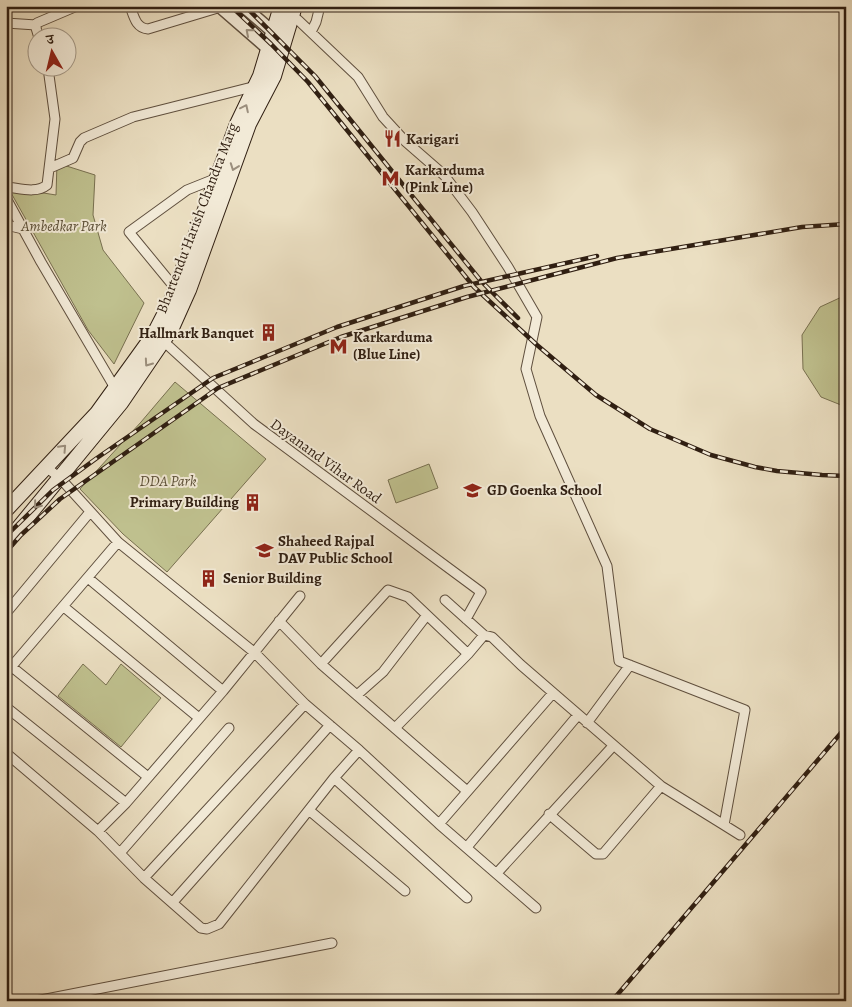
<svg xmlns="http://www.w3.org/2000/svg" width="852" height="1007" font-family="Alegreya,'Noto Serif Devanagari',serif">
<rect width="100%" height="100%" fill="#ebdfc2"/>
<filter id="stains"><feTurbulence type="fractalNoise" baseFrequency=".004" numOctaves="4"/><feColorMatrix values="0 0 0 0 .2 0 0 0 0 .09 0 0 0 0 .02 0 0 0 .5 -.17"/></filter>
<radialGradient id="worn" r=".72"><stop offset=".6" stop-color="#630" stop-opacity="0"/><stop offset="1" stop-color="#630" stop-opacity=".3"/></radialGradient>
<path fill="#bfc08e" stroke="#787050" d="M57,163L95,175L93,215L103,250L144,303L114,364L88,330L10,191L12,188L56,195Z
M846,295V407L821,397L803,369L802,335L820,307Z
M175,382L266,459L167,572L123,534L80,489L141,422Z
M429,464L438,488L396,503L388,480Z
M83,664L106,685L121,664L161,698L121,747L58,696Z"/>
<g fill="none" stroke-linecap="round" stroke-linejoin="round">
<defs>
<path id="minor" d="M130,6C134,17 136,28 148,29L221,7
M289,14L298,20L358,77L383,117L405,141L444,175L472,212L508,267L537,317L526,369L540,416L607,566L619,661L745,710L724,825L740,835
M6,23L36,25
M311,32L316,22L320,6
M39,38L36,28L37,23L77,6
M50,168L73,158L80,142L84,138L133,117L256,86
M6,187C19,188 36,194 47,185L55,119L48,68
M6,198L41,262L115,388
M6,225L23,229
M175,288L129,232L187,190L217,178
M161,339L254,424L481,592L466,619
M46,467L60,478L118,542L255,653L305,704L359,750L439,824L536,908
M88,578L223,691
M445,600L484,635
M64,607L199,718
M6,613L90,512
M279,621L321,664L467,791
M321,664L388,590L408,597L468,654
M12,667L148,777
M6,673L118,542
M357,695L383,672L427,615
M6,707L126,803
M587,723L630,665
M395,728L468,654L484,635L492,637L521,665L661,786L724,825
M6,753L98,831L144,878L201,928L207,929L219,924L334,778L359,750
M334,778L467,898
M310,811L405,891
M549,814L596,854H603L661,786
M439,824L553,693
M98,831L126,803L223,691L300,596
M467,847L578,715
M120,853L229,728
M497,873L613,746
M144,878L305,704
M173,902L330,725
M36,1001L332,943"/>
<path id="tertiary" d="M219,6L274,54
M243,6L279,37"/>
<path id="secondary" d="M6,510L97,413L154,334L170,303L237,124L260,76L281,6
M6,543L121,403L172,328L189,290L249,124L274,76L295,6"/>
</defs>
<use href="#minor" stroke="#5f4f3e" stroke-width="11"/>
<use href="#tertiary" stroke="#5f4f3e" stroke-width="14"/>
<use href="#secondary" stroke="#301f12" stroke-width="16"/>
<use href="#minor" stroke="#f2ead7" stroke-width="9"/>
<use href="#tertiary" stroke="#f2ead7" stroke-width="11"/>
<use href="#secondary" stroke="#f2ead7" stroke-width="14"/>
<defs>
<path id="rail" d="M231,6L271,44L308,82L474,287L537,345L596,395L650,429L711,455L755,467L777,471L822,475L846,476
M245,6L315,76L481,281L518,318
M6,536L53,490L97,458L213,378L337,327L464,286L597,256
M6,552L21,535L60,499L218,388L341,337L467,297L617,258L802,227L846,224
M612,1001L846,727"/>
</defs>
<use href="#rail" stroke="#301f12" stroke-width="4.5"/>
<use href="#rail" stroke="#f2ead7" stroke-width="2.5" stroke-dasharray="8" stroke-linecap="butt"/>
</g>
<defs><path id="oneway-chevron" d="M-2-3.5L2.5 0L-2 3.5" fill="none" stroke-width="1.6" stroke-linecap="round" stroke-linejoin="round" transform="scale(1.25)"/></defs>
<g stroke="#9b8f7e">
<use href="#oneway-chevron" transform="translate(249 32) rotate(-139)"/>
<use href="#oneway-chevron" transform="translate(245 108) rotate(-64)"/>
<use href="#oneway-chevron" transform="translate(234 167) rotate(110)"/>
<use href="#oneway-chevron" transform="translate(148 363) rotate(125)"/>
<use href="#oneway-chevron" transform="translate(63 448) rotate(-47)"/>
<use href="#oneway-chevron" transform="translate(37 505) rotate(129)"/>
</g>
<defs>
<symbol id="restaurant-bare" viewBox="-9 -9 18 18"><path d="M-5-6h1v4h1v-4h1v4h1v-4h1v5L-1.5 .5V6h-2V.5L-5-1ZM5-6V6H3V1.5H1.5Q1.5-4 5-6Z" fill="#8f2418" stroke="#f2ead7" stroke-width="2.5" paint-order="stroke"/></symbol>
<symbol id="metro-bare" viewBox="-9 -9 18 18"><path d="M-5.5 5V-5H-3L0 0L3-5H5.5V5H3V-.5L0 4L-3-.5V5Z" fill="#8f2418" stroke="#f2ead7" stroke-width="2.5" paint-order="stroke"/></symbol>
<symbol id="building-bare" viewBox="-9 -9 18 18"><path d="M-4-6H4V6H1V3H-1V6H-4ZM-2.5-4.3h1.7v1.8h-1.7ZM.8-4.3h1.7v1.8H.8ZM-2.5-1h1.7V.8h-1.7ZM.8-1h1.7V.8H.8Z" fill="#8f2418" stroke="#f2ead7" stroke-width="2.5" paint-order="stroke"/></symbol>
<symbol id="school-bare" viewBox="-9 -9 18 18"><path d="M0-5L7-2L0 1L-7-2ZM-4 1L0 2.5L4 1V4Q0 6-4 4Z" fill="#8f2418" stroke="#f2ead7" stroke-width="2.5" paint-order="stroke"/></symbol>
</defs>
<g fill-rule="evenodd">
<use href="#restaurant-bare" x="380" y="126" width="25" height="25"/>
<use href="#metro-bare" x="378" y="166" width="25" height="25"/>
<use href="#building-bare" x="256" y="320" width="25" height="25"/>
<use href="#metro-bare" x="326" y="334" width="25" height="25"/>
<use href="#school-bare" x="460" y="478" width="25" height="25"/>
<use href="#building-bare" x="240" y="490" width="25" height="25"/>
<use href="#school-bare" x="252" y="538" width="25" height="25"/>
<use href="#building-bare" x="196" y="566" width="25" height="25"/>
</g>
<g text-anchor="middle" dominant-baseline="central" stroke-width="4" stroke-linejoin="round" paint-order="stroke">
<g font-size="15" font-weight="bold" fill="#301f12" stroke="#f2ead7" text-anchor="start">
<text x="406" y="139">Karigari</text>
<text x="405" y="170">Karkarduma<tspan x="405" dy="17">(Pink Line)</tspan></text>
<text x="254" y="333" text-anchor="end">Hallmark Banquet</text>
<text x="353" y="337">Karkarduma<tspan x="353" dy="17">(Blue Line)</tspan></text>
<text x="487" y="490">GD Goenka School</text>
<text x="239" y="502" text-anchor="end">Primary Building</text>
<text x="278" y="541">Shaheed Rajpal<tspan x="278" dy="17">DAV Public School</tspan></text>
<text x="223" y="578">Senior Building</text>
</g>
<g font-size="15" fill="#301f12" stroke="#f2ead7">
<text transform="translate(197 218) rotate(-69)">Bhartendu Harish Chandra Marg</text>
<text transform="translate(326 461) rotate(36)">Dayanand Vihar Road</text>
</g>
<g font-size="15" font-style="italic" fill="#5b4f37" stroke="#f2ead7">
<text x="64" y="226">Ambedkar Park</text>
<text x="168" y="481">DDA Park</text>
</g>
</g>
<rect width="852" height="1007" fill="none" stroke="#ebdfc2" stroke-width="25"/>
<rect x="8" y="8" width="837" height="992" fill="none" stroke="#301f12" stroke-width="2.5"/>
<rect x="12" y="12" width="827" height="982" fill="none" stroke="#301f12"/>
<g transform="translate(52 52) rotate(352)"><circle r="24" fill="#f2ead7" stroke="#a49988"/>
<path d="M0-4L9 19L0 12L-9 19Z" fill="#8f2418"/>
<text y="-8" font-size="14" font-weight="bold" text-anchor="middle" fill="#301f12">उ</text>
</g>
<rect width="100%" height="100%" filter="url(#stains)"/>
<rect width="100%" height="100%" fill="url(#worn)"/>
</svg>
